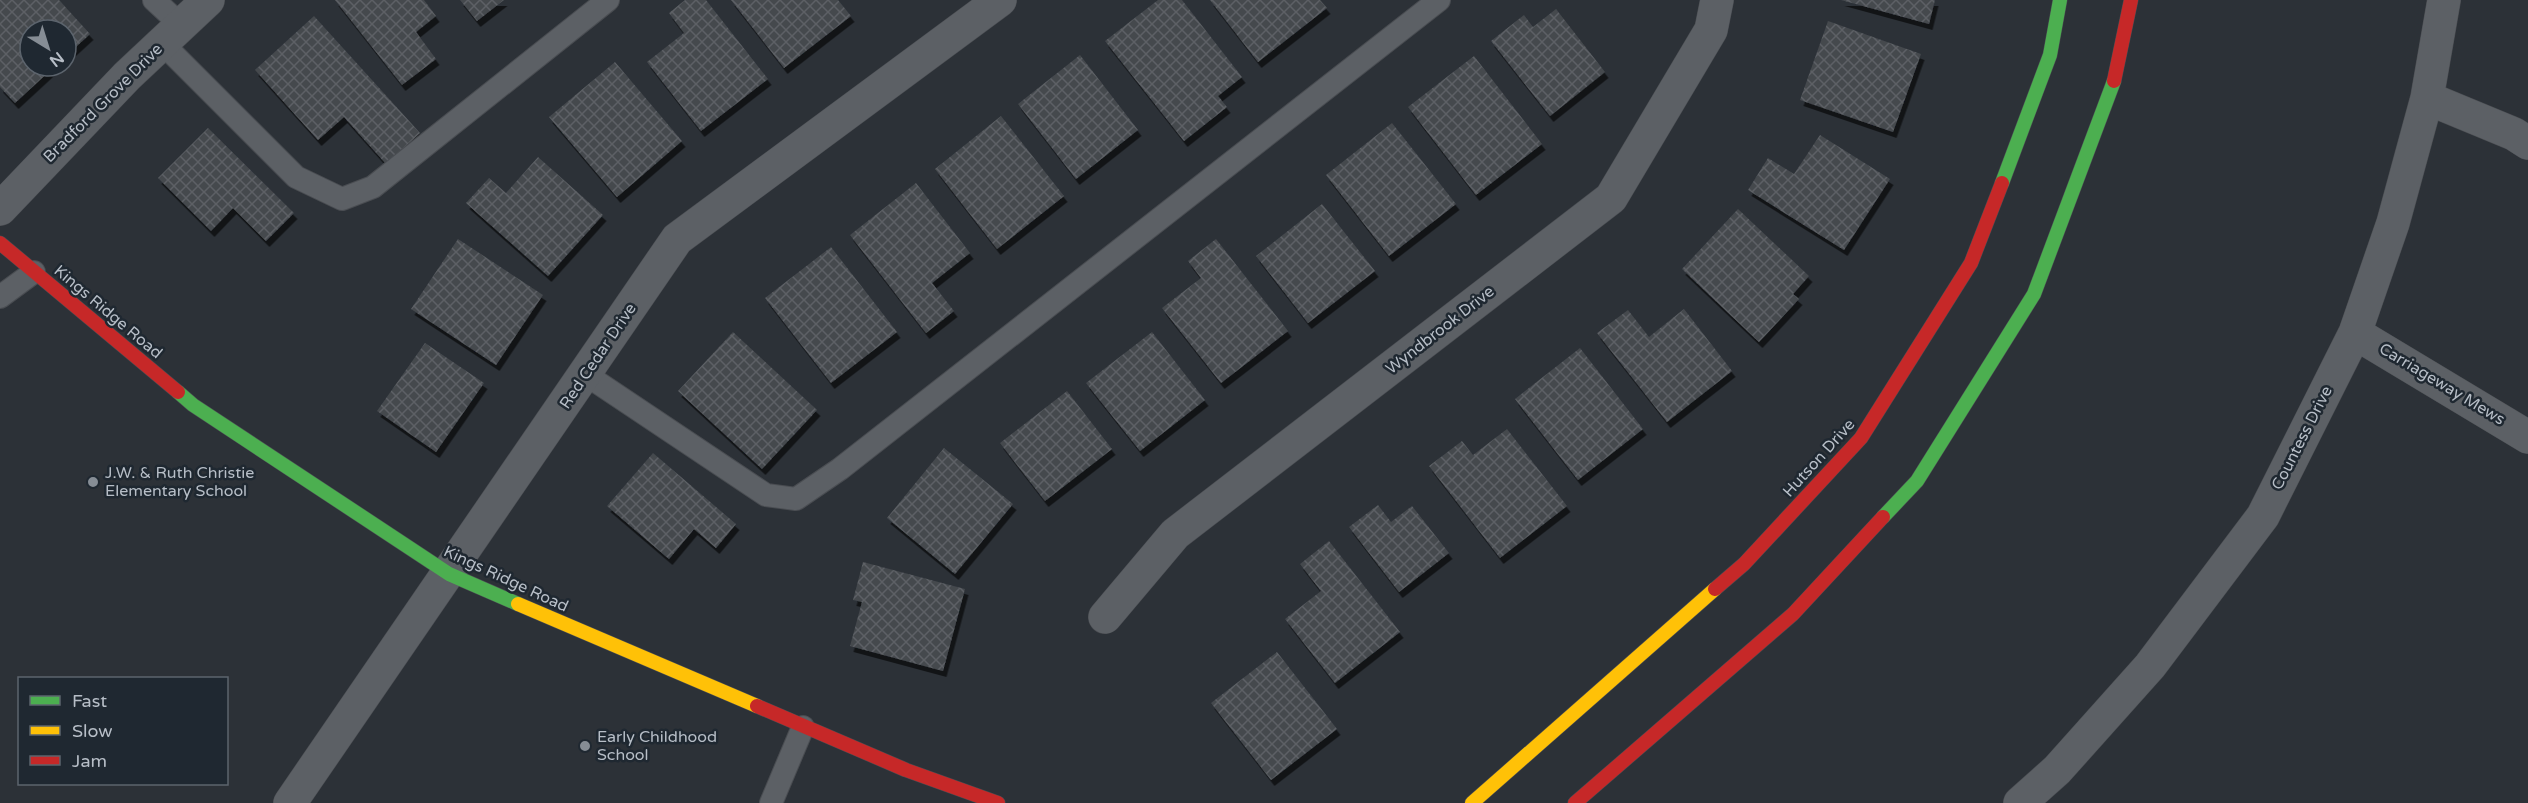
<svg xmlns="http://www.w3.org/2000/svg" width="2528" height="803" font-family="'Varela Round',sans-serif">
<defs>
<pattern id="building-cross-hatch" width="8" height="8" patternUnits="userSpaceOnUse" patternTransform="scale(1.5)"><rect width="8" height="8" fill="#44484d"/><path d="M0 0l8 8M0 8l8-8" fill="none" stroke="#5d6165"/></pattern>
<filter id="shadow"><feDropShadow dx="3.5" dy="6" stdDeviation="0" flood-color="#0009"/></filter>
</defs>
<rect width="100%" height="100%" fill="#2c3137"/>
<path fill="url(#building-cross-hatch)" filter="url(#shadow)" d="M0,0H59L90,34L66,56V30H30V66H55L15,103L0,87Z
M335,0H424L436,16L416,32L436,59L402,85Z
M460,0H504L477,21Z
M685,0H706L768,79L701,131L647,62L684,33L669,13Z
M731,0H838L851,16L784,68Z
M1158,0H1182L1242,77L1218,96L1227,107L1184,141L1105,41Z
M1210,0H1320L1327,8L1258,62Z
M1841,0H1935L1929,24Z
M1556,9L1605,72L1550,116L1491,41L1524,15L1533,27Z
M314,16L420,133L386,164L344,117L318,140L255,70Z
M1828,21L1921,54L1893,132L1800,100Z
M1080,55L1138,130L1076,179L1018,104Z
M1474,56L1542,144L1476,195L1408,107Z
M615,62L682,141L617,197L549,117Z
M1001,116L1064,196L997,249L935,169Z
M1392,123L1456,204L1389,256L1326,175Z
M208,128L294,213L266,241L233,208L211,231L158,178Z
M1820,135L1890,179L1844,250L1748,190L1768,158L1794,174Z
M538,157L603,215L548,276L466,203L489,178L506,193Z
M916,183L970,253L932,283L954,311L926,333L850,235Z
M1322,204L1375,271L1308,323L1256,256Z
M1738,209L1809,276L1793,294L1799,299L1759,342L1682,269Z
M458,239L543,295L496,365L411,309Z
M1216,239L1288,331L1221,383L1162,308L1201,278L1188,261Z
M831,247L897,332L831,383L765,298Z
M1684,309L1732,371L1667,422L1597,333L1628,310L1649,337Z
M733,332L817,410L762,469L678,391Z
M1152,332L1205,400L1140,451L1086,383Z
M425,343L484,383L436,452L377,411Z
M1580,348L1643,429L1578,480L1515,399Z
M1067,391L1112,449L1045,501L1000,443Z
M1507,429L1567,506L1500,558L1429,466L1462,441L1473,455Z
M944,448L1013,504L955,574L887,518Z
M653,453L736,524L716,548L694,529L669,559L607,506Z
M1378,505L1391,522L1412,506L1449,553L1399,592L1349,527Z
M1329,541L1400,632L1335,683L1285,619L1321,591L1300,564Z
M863,562L965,589L943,671L850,646L862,602L853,600Z
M1277,652L1337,729L1271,780L1211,703Z"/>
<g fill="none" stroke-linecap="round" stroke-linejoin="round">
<defs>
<path id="lane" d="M154,0L181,25
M162,43L296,177L342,199L373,187L608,0
M0,297L34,272
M585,374L766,495L796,499L840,469L1439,0
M771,803L803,727"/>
<path id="street" d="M2427,98L2514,134L2528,143
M0,209L127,76L208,0
M2355,333L2528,437
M1105,617L1175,534L1611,198L1711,30L1717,0
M290,803L677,239L1000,0
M2020,803L2057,770L2150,666L2263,516L2355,333L2393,223L2427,98L2444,0"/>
<path id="fast" d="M2002,183L2050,55L2060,0
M178,392L193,405L449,574L518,604
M1883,517L1917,481L2034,294L2114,81"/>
<path id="slow" d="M518,604L757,706
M1472,803L1715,589"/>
<path id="jam" d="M2114,81L2131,0
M0,243L178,392
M1715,589L1744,564L1861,438L1971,263L2002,183
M757,706L906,770L998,803
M1575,803L1793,614L1883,517"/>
</defs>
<use href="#lane" stroke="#4a4d52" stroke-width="24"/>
<use href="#street" stroke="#4a4d52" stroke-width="34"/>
<use href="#fast" stroke="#4a4d52" stroke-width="15"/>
<use href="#slow" stroke="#4a4d52" stroke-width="15"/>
<use href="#jam" stroke="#4a4d52" stroke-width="15"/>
<use href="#lane" stroke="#5c6065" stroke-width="22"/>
<use href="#street" stroke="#5c6065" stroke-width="33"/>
<use href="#fast" stroke="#4caf50" stroke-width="14"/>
<use href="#slow" stroke="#ffc107" stroke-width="14"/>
<use href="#jam" stroke="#c62828" stroke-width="14"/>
</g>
<g fill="#868d95" stroke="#1f2831" stroke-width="2">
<circle cx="93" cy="482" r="6"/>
<circle cx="585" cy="746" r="6"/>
</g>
<g text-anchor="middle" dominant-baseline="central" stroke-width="5" stroke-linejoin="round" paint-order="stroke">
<g font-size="16" fill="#b7bec7" stroke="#1f2831">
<text transform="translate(103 103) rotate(-45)">Bradford Grove Drive</text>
<text transform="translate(108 312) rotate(40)">Kings Ridge Road</text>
<text transform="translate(1440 330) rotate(-38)">Wyndbrook Drive</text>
<text transform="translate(598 356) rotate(-56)">Red Cedar Drive</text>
<text transform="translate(2442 384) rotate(31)">Carriageway Mews</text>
<text transform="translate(2302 438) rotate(-63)">Countess Drive</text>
<text transform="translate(1819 458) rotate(-48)">Hutson Drive</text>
<text transform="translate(506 579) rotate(25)">Kings Ridge Road</text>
</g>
<g font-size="16" fill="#b7bec7" stroke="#1f2831" text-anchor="start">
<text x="105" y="473">J.W. &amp; Ruth Christie<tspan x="105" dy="18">Elementary School</tspan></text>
<text x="597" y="737">Early Childhood<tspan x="597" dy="18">School</tspan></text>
</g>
</g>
<rect x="18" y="677" width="210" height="108" fill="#1f2831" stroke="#5c646d" stroke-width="1.5"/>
<rect x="30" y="696" width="30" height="9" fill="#4caf50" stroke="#5c646d" stroke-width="1.5"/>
<text x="72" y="707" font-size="18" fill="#b7bec7">Fast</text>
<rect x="30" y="726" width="30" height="9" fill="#ffc107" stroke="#5c646d" stroke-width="1.5"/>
<text x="72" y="737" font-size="18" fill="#b7bec7">Slow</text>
<rect x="30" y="756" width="30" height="9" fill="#c62828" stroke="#5c646d" stroke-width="1.5"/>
<text x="72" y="767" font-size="18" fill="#b7bec7">Jam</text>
<g transform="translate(48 48) rotate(142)"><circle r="28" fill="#1f2831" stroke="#5c646d" stroke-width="1.5"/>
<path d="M0-4.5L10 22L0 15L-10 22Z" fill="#868d95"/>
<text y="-9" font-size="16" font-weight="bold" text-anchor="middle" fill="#b7bec7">N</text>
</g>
</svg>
